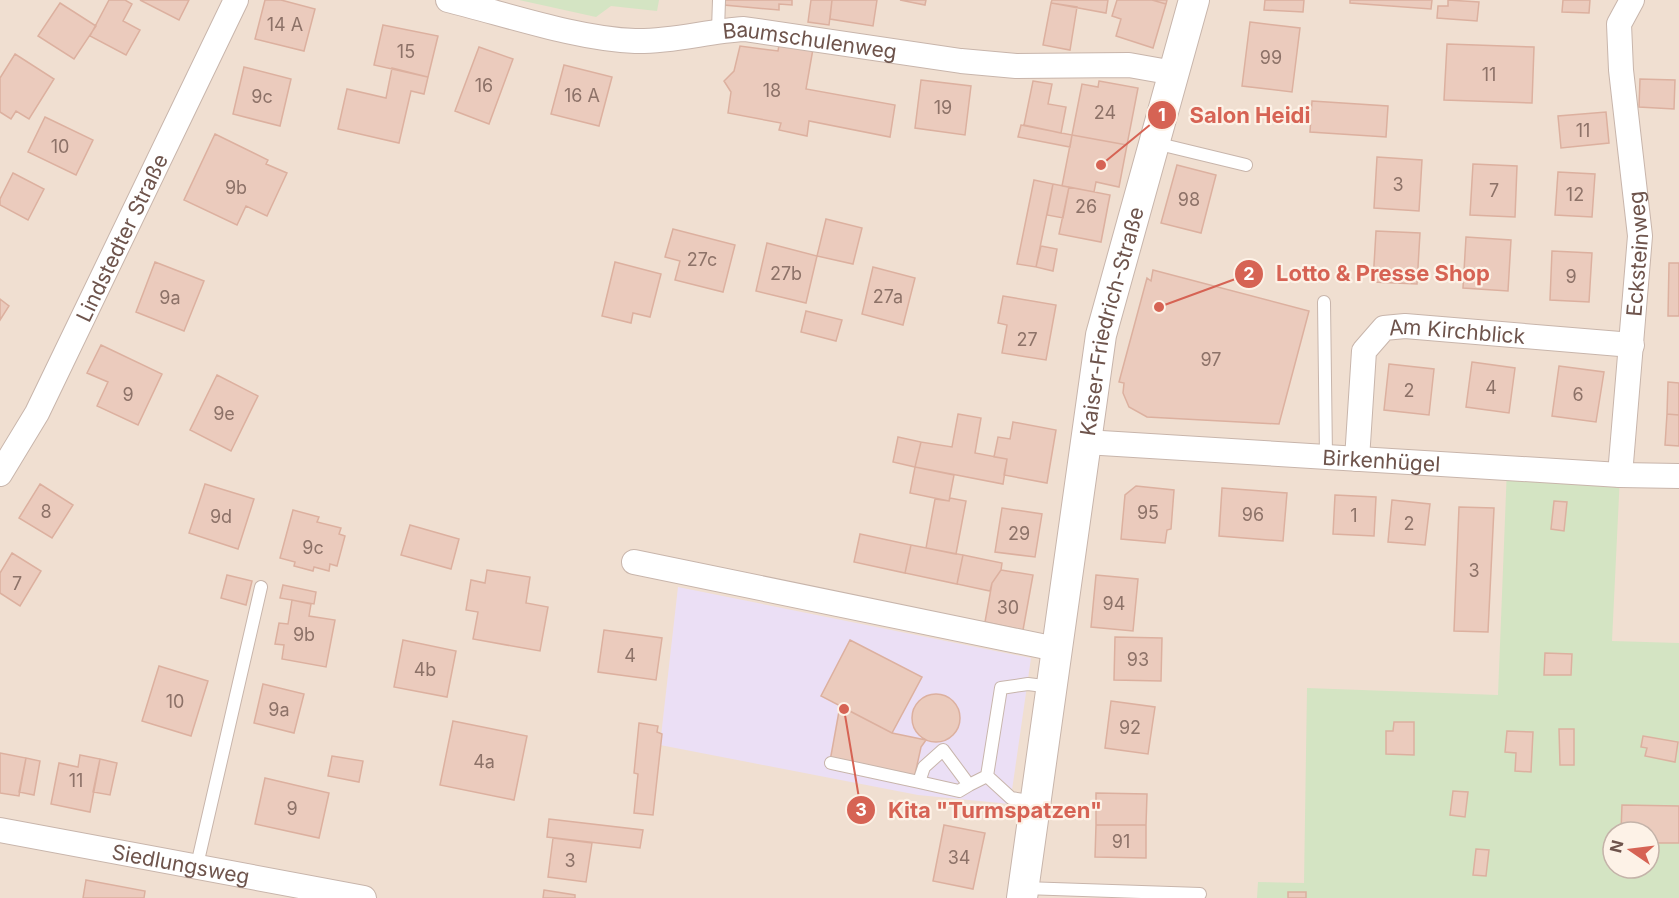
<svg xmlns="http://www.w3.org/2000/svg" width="1679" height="898" font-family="Inter,sans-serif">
<rect width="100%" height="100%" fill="#f9eee2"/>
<path fill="#f0dfd1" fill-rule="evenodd" d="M0,0H1679V898H0ZM1613,832H1649V868H1613Z"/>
<path fill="#ebdff5" d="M678,587L1031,658L1010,804L918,795L660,745Z"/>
<path fill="#d4e4c3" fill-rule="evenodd" d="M519,0H659L657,11L611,6L596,17Z
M1507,468L1620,475L1612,641L1679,643V898H1257L1258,882L1304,883L1307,688L1498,695ZM1613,832H1649V868H1613Z"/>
<path fill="#ebcbbd" stroke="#dcb09f" stroke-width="1.5" d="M109,0H125L132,4L123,21L140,30L126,55L90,36Z
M140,0H189L179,20Z
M265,0H281L315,9L304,51L255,39Z
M724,0H792V5L779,4V10L724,5Z
M811,0H832L829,25L808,22Z
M832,0H877L873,26L830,19Z
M900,0H926L925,5Z
M1052,0H1108L1106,13L1051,3Z
M1117,0H1152L1166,4L1153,48L1116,36L1121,19L1112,16Z
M1152,0H1167L1166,4Z
M1265,0H1304L1303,12L1264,10Z
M1350,0H1432L1431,9L1350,3Z
M1448,0L1479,2L1477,21L1437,18L1438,6H1448Z
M1563,0H1590L1589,13L1562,12Z
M60,3L96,26L74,59L38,36Z
M1051,3L1077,7L1070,50L1043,45Z
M1250,22L1300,28L1292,92L1242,86Z
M383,25L438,36L428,77L374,65Z
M1447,44L1534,47L1532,103L1444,100Z
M779,45L813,49L806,89L895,105L890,137L809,121L807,136L779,130L781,123L728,113L731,92L724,81L734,71L740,46L778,51Z
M479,47L513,59L489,124L455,111Z
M15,54L54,79L29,119L16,111L11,119L0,112V78Z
M564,65L612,77L599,126L551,114Z
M244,67L291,79L280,126L233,114Z
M392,68L428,77L424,94L411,91L399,143L338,129L347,89L386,98Z
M1640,79L1675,80L1674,109L1639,107Z
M921,80L971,86L965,135L915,128Z
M1033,81L1052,84L1048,104L1066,107L1061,133L1024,125Z
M1099,81L1138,88L1127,145L1072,135L1082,84L1098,87Z
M1312,101L1388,106L1386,137L1310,132Z
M1606,112L1609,143L1561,148L1558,116Z
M45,117L93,140L76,175L28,152Z
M1021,125L1072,135L1070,147L1018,137Z
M215,134L268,160L266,164L287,173L267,216L246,206L237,225L184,200Z
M1072,135L1127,145L1119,187L1096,182L1094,192L1062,186Z
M1377,157L1422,160L1419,211L1374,208Z
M1473,164L1517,166L1515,217L1470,215Z
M1177,165L1216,175L1201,233L1161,223Z
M1558,172L1595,174L1592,217L1555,215Z
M13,173L44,189L28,220L0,205V199Z
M1034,180L1053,184L1036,267L1017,264Z
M1053,184L1069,187L1063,218L1047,215Z
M1069,187L1110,195L1101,242L1059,234Z
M826,219L862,228L853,264L817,256Z
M673,229L735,245L723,292L675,280L680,261L665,257Z
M1376,231L1420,233L1417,284L1373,282Z
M1466,237L1511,240L1508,291L1463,288Z
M767,243L817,256L806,303L756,291Z
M1041,246L1057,249L1053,271L1036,267Z
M1552,251L1592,253L1589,302L1550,300Z
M155,262L204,281L184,331L136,312Z
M615,262L661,274L650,317L633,313L631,323L602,316Z
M1669,263H1679V316H1668Z
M873,267L915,278L903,325L862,314Z
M1153,270L1309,311L1279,424L1147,417L1129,407L1123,393L1124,383L1119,382L1147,278L1151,281Z
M1003,296L1056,305L1046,360L1002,353L1007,325L998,323Z
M0,299L9,306L0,320Z
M806,311L842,320L836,341L801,332Z
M101,345L162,374L138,425L97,406L108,382L87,373Z
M1472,362L1515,368L1509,413L1466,407Z
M1389,364L1434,369L1429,415L1384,410Z
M1559,366L1604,372L1596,422L1552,416Z
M217,375L258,396L231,451L190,430Z
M1668,382L1679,383V415L1667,414Z
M958,414L981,418L975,453L1007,459L1003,484L915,467L921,442L952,447Z
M1667,414L1679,415V446L1665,445Z
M1013,422L1056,430L1047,483L1004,475L1007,459L994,457L998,437L1010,439Z
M898,437L921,442L915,467L893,462Z
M915,467L954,475L949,501L910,493Z
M40,484L73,505L52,538L19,518Z
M205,484L254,499L238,549L189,533Z
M1136,486L1174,490L1171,529L1167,530L1165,543L1121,539L1125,495Z
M1222,488L1287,493L1283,541L1219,536Z
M1335,495L1376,497L1374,536L1333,534Z
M950,498L966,501L956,554L926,548L935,499L949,501Z
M1392,500L1430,504L1425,545L1388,542Z
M1554,501L1567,502L1564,531L1551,529Z
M1459,507L1494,508L1488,632L1454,631Z
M1002,508L1042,514L1035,557L995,552Z
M293,510L319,517L317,522L341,528L339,534L345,536L337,566L330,564L329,571L314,567L313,571L294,566L295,562L280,558Z
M410,525L459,539L451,569L401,555Z
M860,534L911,545L905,573L854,562Z
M911,545L963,555L957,584L905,573Z
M12,553L41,571L20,606L0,593V573Z
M963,555L1002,563L1001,570L992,583L990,591L957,584Z
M487,570L530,577L526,603L548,607L540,651L473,639L478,612L466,610L471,580L485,583Z
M1001,570L1033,575L1023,630L985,622L992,583Z
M227,575L252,581L246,605L221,598Z
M1096,575L1138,579L1133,631L1091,627Z
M283,585L316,592L314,604L280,598Z
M292,600L311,604L309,616L335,620L326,667L282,659L284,645L275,644L279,623L288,624Z
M604,630L662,638L656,680L598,672Z
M1115,637L1162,638L1161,681L1114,680Z
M403,640L456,651L447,697L394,687Z
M850,640L922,677L892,733L821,696Z
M1545,653L1572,654L1571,675H1544Z
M159,666L208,681L191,736L142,721Z
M263,684L304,694L294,733L254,723Z
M912 718a24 24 0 1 1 48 0a24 24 0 1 1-48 0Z
M1111,701L1155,707L1148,754L1105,748Z
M840,706L892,733L926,740L921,747L914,779L830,761Z
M453,721L527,736L514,800L440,785Z
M1394,722H1414V755L1386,754V731H1393Z
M639,723L658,726L657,732L662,734L653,815L634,813L638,774L634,773Z
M1559,729H1574V765H1560Z
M1507,731L1533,732L1531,772L1515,771L1516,753L1505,752Z
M1643,736L1678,742L1675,762L1645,756L1647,748L1641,747Z
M0,753L26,758L19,796L0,793Z
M80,755L100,759L90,812L51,804L59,763L78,767Z
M332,756L363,761L359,782L328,776Z
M26,758L40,761L34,795L19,792Z
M100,759L117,763L110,795L93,792Z
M265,778L329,793L319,838L255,824Z
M1453,791L1468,792L1465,817L1450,815Z
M1096,793L1147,794L1146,825H1096Z
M1622,805L1679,806V843H1649V832H1621Z
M549,819L643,830L640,848L547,837Z
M944,825L985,833L973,889L933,881Z
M1096,825H1146V858L1095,857Z
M553,838L592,843L586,882L548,877Z
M1476,849L1489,850L1486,876L1473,875Z
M86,880L145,891L144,898H83Z
M544,890L575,895V898H543Z
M1288,892H1306V898H1288Z"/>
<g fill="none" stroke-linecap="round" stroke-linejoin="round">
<defs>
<path id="service" d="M718,30L719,0
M1155,143L1246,165
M1324,302L1326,457
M831,763L919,782
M969,785L959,791L919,782L924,767L943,750L969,785L987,776
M1035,802L1011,798L987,776L1001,688L1028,684L1051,687
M197,865L261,587
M1024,888L1200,894"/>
<g id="minor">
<path id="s1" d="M448,0C505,14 577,39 635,41C672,42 708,31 744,29L961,61L1016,66L1129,65L1174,73"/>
<path id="s2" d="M1085,442L1620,475L1679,476"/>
<path id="s3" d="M1357,459L1364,351L1384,328L1405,326L1632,345"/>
<path id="s4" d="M0,474L37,413L236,0"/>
<path id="s5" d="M1620,475L1640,236L1621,70L1619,24L1632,0"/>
<path d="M634,562L1056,649"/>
<path id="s6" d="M0,830L364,898"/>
</g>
<g id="tertiary">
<path id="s7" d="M1022,898L1101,335L1194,0"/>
</g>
</defs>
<use href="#service" stroke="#c8b5ab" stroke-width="14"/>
<use href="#minor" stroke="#c8b5ab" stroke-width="26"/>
<use href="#tertiary" stroke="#c8b5ab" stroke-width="32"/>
<use href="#service" stroke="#fff" stroke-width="12"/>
<use href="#minor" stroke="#fff" stroke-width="24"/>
<use href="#tertiary" stroke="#fff" stroke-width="30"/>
</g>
<g text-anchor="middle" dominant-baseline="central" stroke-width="4.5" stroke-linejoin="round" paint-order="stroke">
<g font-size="18" fill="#8d7268">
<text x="285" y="24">14 A</text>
<text x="406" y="51">15</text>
<text x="1271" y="57">99</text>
<text x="1489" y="74">11</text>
<text x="484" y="85">16</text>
<text x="772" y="90">18</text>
<text x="582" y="95">16 A</text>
<text x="262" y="96">9c</text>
<text x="943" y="107">19</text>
<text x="1105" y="112">24</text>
<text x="1583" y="130">11</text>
<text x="60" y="146">10</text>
<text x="1398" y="184">3</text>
<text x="236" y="187">9b</text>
<text x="1494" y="190">7</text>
<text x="1575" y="194">12</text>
<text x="1189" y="199">98</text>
<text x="1086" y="206">26</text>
<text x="702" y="259">27c</text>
<text x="786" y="273">27b</text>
<text x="1571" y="276">9</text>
<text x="888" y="296">27a</text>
<text x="170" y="297">9a</text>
<text x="1027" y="339">27</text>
<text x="1211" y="359">97</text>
<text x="1491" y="387">4</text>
<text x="1409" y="390">2</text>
<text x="128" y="394">9</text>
<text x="1578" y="394">6</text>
<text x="224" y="413">9e</text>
<text x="46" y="511">8</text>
<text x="1148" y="512">95</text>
<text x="1253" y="514">96</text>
<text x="1354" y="515">1</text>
<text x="221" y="516">9d</text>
<text x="1409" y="523">2</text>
<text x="1019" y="533">29</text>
<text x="313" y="547">9c</text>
<text x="1474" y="570">3</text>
<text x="17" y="583">7</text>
<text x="1114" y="603">94</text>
<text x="1008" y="607">30</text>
<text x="304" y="634">9b</text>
<text x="630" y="655">4</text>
<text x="1138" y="659">93</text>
<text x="425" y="669">4b</text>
<text x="175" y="701">10</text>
<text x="279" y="709">9a</text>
<text x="1130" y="727">92</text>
<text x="484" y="761">4a</text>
<text x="76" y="780">11</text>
<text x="292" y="808">9</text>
<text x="1121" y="841">91</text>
<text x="959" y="857">34</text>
<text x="570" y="860">3</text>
</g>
<g font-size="21" fill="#6e544c" stroke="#fdf2e7">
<text stroke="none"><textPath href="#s1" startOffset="368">Baumschulenweg</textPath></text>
<text stroke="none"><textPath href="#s4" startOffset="266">Lindstedter Straße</textPath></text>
<text stroke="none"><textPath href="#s5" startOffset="222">Ecksteinweg</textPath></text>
<text stroke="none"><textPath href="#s7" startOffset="584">Kaiser-Friedrich-Straße</textPath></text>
<text stroke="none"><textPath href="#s3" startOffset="212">Am Kirchblick</textPath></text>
<text stroke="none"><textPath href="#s2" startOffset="297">Birkenhügel</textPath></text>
<text stroke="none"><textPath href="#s6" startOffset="184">Siedlungsweg</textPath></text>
</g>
</g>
<path fill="none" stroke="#d66354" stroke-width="2" d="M1101 165L1162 115M1159 307L1249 274M844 709L861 810"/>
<g fill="#d66354" stroke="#fdf2e7" stroke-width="2">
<circle cx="1101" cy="165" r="6"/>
<circle cx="1159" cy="307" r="6"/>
<circle cx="844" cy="709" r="6"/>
<circle cx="1162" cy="115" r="15"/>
<circle cx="1249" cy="274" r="15"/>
<circle cx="861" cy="810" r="15"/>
</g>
<g font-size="18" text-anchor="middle" font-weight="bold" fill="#fff">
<text x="1162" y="121">1</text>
<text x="1249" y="280">2</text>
<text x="861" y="816">3</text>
</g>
<g font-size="22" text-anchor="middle" font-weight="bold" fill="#d66354" stroke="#fdf2e7" stroke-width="4.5" stroke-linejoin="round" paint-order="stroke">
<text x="1250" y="123">Salon Heidi</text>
<text x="1383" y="281">Lotto &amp; Presse Shop</text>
<text x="995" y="818">Kita "Turmspatzen"</text>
</g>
<g transform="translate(1631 850) rotate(284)"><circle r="28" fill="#fdf2e7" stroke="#c4b3a9" stroke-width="1.5"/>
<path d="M0-4.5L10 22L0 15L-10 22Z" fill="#d66354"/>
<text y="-9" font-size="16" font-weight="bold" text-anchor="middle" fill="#6e544c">N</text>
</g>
</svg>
